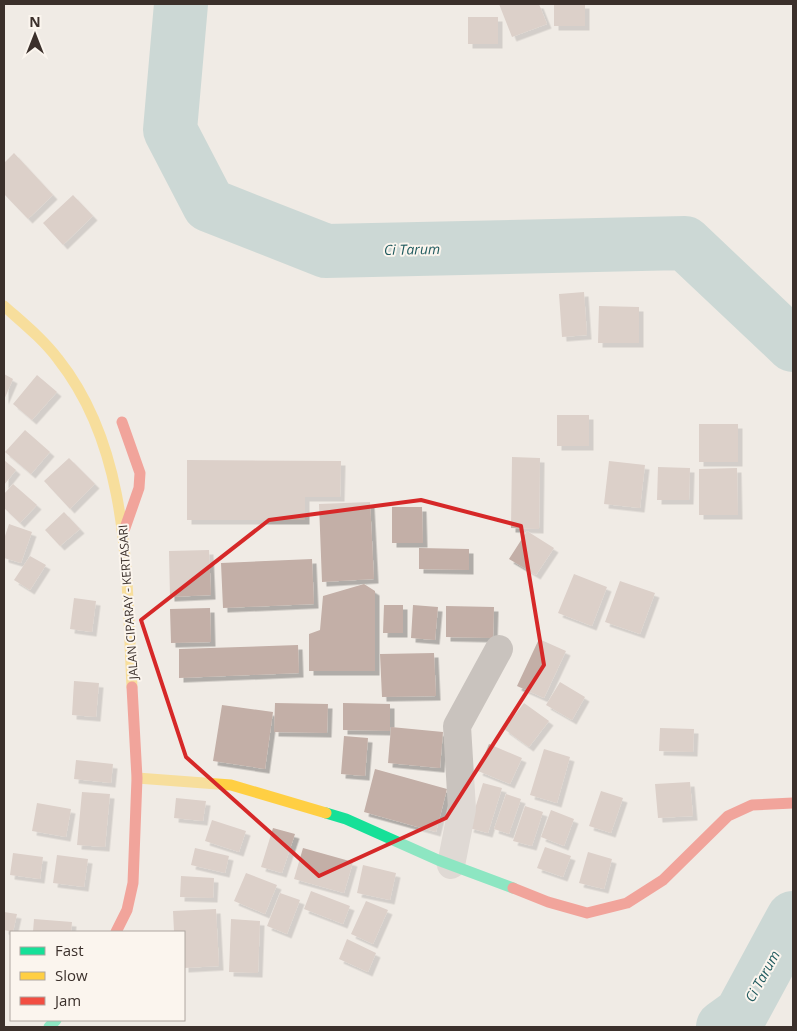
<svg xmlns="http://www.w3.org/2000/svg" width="797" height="1031" font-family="'Open Sans',sans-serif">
<defs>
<filter id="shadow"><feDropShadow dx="4.5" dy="4.5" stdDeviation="0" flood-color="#0004"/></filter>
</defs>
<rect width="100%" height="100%" fill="#f0ebe5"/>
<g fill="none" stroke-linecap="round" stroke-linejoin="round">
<path stroke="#a1c2c1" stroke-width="54" d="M181,4L170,130L209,205L326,251L685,243L793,345
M723,1027L741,1014L793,918"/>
</g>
<path fill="#c3afa7" filter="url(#shadow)" d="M499,4H539L547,24L512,37Z
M554,4H585V26H554Z
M468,17H498V44H468Z
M14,153L53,195L28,219L4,194V163Z
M73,195L93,216L63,245L43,223Z
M584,292L587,335L562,337L559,294Z
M599,306L639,307V343H598Z
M4,374L13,379L4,400Z
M37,375L57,392L32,420L13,404Z
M557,415H589V446H557Z
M699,424H738V462H699Z
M25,430L50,452L31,474L5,452Z
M512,457L540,458L539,529L511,528Z
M69,458L95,484L70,509L44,481Z
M4,460L16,470L4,485Z
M187,460L341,461L340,497H305V520H187Z
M609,461L645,465L640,508L604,504Z
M658,467L690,468L689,500H657Z
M737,468L738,515H699V469Z
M13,484L37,505L20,523L4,508V494Z
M370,502L374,579L322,582L319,504Z
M392,507H422L423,543H392Z
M64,512L80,529L60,546L45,530Z
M9,524L32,532L21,563L4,558V539Z
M527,531L554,548L536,575L509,559Z
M419,548L469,549V570L419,569Z
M209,550L211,595L170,597L169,551Z
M30,556L46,565L30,590L14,580Z
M312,559L314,604L223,608L221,563Z
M574,574L607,587L592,626L558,613Z
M620,581L655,593L640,634L605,622Z
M364,584L375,591V671H309V634L320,630L323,596Z
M74,598L96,601L92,632L70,629Z
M384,605H403V633H383Z
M413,605L438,607L435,640L411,638Z
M446,606L494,607L493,638L446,637Z
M210,608L211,642L171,643L170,609Z
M539,639L566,651L544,698L517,686Z
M298,645L299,673L179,678V649Z
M434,653L436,696L382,697L380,654Z
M74,681L99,683L96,717L72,715Z
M560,682L585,697L572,720L546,705Z
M275,703L328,704L327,733L274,732Z
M343,703L390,704V731L343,730Z
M524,703L549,721L529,747L504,729Z
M222,705L273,712L265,769L213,761Z
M391,727L443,732L440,768L388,763Z
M660,728L694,729L693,752L659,751Z
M344,736L368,738L365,776L341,774Z
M489,744L522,758L510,784L478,771Z
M544,749L570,757L557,803L530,795Z
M76,760L113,764L111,783L74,779Z
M375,769L447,789L436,832L364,812Z
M690,782L693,816L658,818L655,784Z
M483,783L502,788L488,833L469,828Z
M601,791L623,798L611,833L589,826Z
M82,792L110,794L105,847L77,845Z
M506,794L521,799L509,834L494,829Z
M176,798L206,801L203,821L174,818Z
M37,803L71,809L66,837L32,831Z
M525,806L543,812L532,846L513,841Z
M551,810L574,819L564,846L541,837Z
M212,820L246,831L239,852L205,841Z
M273,828L295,834L282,873L261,867Z
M545,847L571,856L563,877L537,868Z
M195,848L229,856L225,873L191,865Z
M303,848L353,862L344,893L294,879Z
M588,852L612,859L604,889L579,883Z
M13,853L43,857L40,879L10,875Z
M57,855L88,859L84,887L53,883Z
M363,865L396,873L390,900L357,893Z
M246,873L277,885L265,914L234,901Z
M181,876L214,878L213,898L180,897Z
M311,891L350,906L343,924L304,909Z
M280,893L300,900L287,934L267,926Z
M366,901L388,910L373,944L351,934Z
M216,909L219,966L184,968V932H174L173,911Z
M4,912L17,914L13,932L4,930Z
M34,919L72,922L71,932H33Z
M231,919L260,921L258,973L229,972Z
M347,939L376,953L368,972L339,959Z"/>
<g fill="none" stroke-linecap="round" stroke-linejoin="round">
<path stroke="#c9c3be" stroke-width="28" d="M451,865L462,809L457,726L499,649"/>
<path stroke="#16e098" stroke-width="11" d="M326,813L346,819L438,860L513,888
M49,1027L56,1020"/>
<path stroke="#ffcf43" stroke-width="11" d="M4,306C23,323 43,339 58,359C131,451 126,576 132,687
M137,778L231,785L326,813"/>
<path stroke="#f24e42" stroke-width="11" d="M122,422L140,473L139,488L125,528
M513,888L548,902L587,913L627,903L663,880L728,816L752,805L793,803
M116,932L127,910L133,883L137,778L132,687"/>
</g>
<path d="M0 0H797V1031H0ZM421,500L521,526L544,665L446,818L319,876L186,757L141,620L269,520Z" fill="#f0ebe5" fill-opacity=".55" fill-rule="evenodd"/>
<path fill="none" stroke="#d62828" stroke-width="4" stroke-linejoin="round" d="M421,500L521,526L544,665L446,818L319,876L186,757L141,620L269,520Z"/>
<g text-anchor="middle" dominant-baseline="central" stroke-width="4" stroke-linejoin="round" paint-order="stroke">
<g font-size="12" fill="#3b302b" stroke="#fbf5ee">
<text transform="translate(128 602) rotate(-94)">JALAN CIPARAY - KERTASARI</text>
</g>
<g font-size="14" font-style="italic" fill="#1f5a5e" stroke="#fbf5ee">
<text transform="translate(412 249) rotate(-1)">Ci Tarum</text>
<text transform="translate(762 976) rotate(-61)">Ci Tarum</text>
</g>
</g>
<rect width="797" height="1031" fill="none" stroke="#3b302b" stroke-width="10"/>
<rect x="10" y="931" width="175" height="90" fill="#fbf5ee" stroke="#aea6a0"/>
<rect x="20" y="947" width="25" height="8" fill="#16e098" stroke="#aea6a0"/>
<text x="55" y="956" font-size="15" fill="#3b302b">Fast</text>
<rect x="20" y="972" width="25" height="8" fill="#ffcf43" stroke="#aea6a0"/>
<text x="55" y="981" font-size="15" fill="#3b302b">Slow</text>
<rect x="20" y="997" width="25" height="8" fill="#f24e42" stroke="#aea6a0"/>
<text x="55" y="1006" font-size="15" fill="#3b302b">Jam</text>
<g transform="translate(35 35)" stroke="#fbf5ee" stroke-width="4" paint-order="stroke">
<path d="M0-4L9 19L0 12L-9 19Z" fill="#3b302b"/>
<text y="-8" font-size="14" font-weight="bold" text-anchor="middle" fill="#3b302b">N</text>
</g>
</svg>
